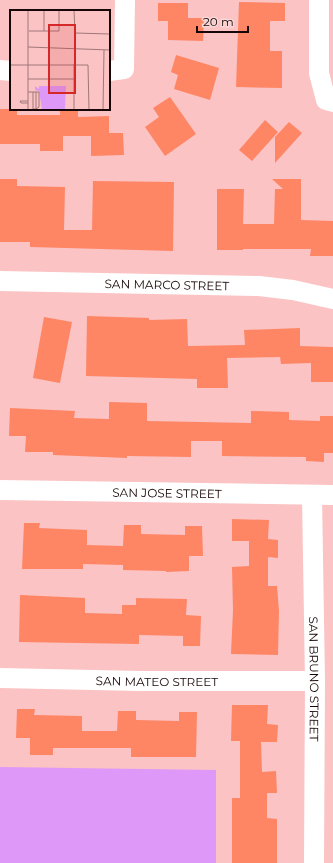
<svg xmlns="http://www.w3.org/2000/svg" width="333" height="863" font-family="Montserrat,sans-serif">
<rect width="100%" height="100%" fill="#fbc3c4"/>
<path fill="#de99f8" d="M0,767L216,770V863H0Z"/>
<path fill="#fe8665" d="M239,2L285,3V21H270V51H282V88L236,87Z
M158,3H188V18H204L203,41L168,40V21H158Z
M176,55L219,68L210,100L174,89L178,75L171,72Z
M170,97L196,134L165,156L145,127L159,117L153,108Z
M0,109H17V115H60V109H78V117L109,116V133H123L124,155L91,156V136H63V151H40V144H0Z
M265,120L278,132L252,161L239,150Z
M289,122L302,133L275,163V137Z
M0,179H17V186L65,187L64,230H92L93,181L174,182L173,251L30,247V242H0Z
M272,179H301V220L333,221V256H310L311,249H243V250H217V189H244L243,224H274L275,189H283Z
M87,316L149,318V320L187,319L188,346L245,345L244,330L300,328V346L333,347V382H311V363L281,364L280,357L227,358L228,388H197V379L86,376Z
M44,317L72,322L60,383L33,378Z
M109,402L147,403V421L251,423V411L289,412V420L320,421V416H333V453H324V462L306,461V457L222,456V441H191V457L127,456V458L53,455V452H25L26,436H9L10,408L75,411L74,418L109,419Z
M232,519L269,520L268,539L278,540V558L268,557V586H277L279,611L278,655L231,654L233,610L232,567L249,566V541H232Z
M24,523H40L39,528L87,530V545L123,546L124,525H141V534L185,535V526H202L203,556H189V571L166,572V571L123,570V565L83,564V569H22Z
M20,595L85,598V613L122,614V605H136V598L187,599L186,615L201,616L200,646H183V636L139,635V644L19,642Z
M232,705H268L267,724L278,725L277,742H261L262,772L276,771L277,793H267V818L277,819V863H232V798H240V741H231Z
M17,709H35L34,715L82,716V731H117L118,711H136V720L179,721V712H197L196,757H131V748H53V755H30V738H16Z"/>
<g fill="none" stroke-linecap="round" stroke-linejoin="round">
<g stroke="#fff" stroke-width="20">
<path d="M319,0V73L326,100L333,102"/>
<path d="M0,70L11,71"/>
<path d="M109,71L124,69L125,0"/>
<path id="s1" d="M0,281L259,286L293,290L333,299"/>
<path id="s2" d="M0,490L333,495"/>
<path id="s3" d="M312,495L315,681L314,863"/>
<path id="s4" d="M0,678L141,681H315"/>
</g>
</g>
<g text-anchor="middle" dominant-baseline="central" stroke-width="3.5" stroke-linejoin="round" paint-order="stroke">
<g font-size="12" fill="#170607" stroke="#fad7d7">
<text stroke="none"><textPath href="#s1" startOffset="167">SAN MARCO STREET</textPath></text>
<text stroke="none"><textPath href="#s2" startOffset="167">SAN JOSE STREET</textPath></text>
<text stroke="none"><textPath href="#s3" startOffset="184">SAN BRUNO STREET</textPath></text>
<text stroke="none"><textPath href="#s4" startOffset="157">SAN MATEO STREET</textPath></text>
</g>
</g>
<g transform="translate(10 10)">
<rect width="100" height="100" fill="#fbc3c4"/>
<path d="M25,76L29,79V76H56L55,99H32L29,81L25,80Z" fill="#de99f8"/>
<path fill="none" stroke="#a07778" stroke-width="1" d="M64,0L65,23L100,24M100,0V24M19,21H49V0M34,21V0M18,37L100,40M64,54V100M0,55H78L79,100M18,69H64M18,82H29V97L26,99M23,82V99H26M18,93H11L10,91H18M26,99V82M18,100V0M93,100L94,40"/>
<path fill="#d62828" fill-opacity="0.15" stroke="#d62828" stroke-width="2" d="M39,15H65V83H39Z"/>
<rect width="100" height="100" fill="none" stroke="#170607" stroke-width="2"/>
</g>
<path d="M197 26v6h51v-6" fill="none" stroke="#170607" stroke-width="2"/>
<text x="203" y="26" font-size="12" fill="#170607" stroke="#fad7d7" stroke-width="3" paint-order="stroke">20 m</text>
</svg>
